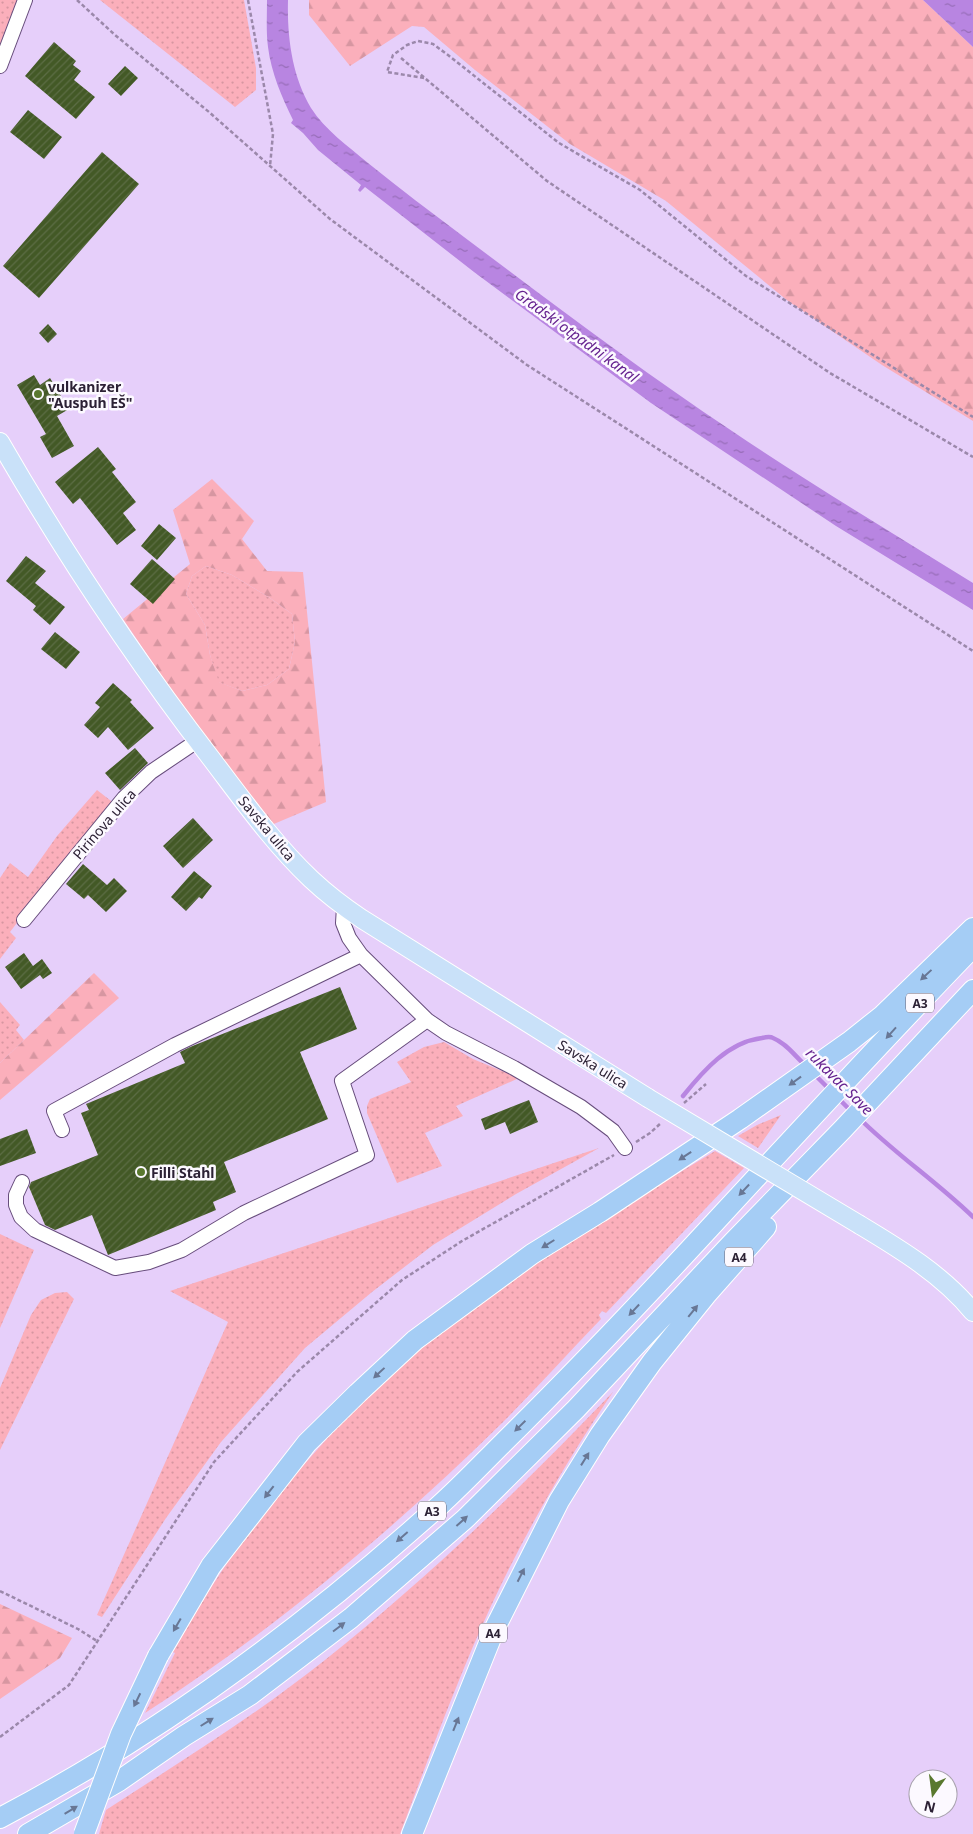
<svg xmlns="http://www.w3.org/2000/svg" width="973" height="1834" font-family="'Noto Sans',sans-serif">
<defs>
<pattern id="grass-dots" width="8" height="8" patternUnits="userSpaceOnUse" patternTransform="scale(1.25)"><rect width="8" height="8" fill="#fbafbb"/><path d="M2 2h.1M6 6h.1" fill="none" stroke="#d796a1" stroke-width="1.8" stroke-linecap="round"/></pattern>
<pattern id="forest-firs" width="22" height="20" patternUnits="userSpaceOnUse" patternTransform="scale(1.25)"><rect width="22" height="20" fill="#fbafbb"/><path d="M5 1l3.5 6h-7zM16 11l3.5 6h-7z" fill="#d796a1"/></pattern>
<pattern id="water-ripples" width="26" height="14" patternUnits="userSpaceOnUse" patternTransform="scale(1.25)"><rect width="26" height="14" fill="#b885e1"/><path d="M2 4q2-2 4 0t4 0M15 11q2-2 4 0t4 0" fill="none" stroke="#966cb7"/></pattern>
<pattern id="building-hatch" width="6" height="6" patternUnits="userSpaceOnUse" patternTransform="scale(1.25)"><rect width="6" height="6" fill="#435926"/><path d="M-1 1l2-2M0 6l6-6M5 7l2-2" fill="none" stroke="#5c6d45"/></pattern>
</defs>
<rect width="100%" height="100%" fill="#e6cffa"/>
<path fill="url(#grass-dots)" d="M0,0H17L0,45Z
M100,0H244L256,68V90L235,107Z
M206,566L232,575L270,598L292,614L295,642L289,669L267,685L242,691L218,682L210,655L205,625L186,594L192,576Z
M97,790L115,804L45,886L10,932L16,938L0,959V878L10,863L28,877L57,836Z
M0,1002L20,1025L16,1030L24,1040L0,1063Z
M444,1042L473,1059L519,1078L456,1106L463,1116L425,1133L442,1166L397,1183L367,1113V1106L370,1099L411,1082L397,1062L424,1047Z
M781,1115L758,1148L738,1136L757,1125Z
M599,1148L516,1194L433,1245L372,1292L305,1348L221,1442L166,1518L102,1617L97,1615L228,1322L170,1291Z
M715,1151L744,1168L606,1313L602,1311L599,1315L601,1319C568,1353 536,1389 502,1423C393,1530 274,1630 145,1713L175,1653L173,1652C191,1622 208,1590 228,1562C279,1489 339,1421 405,1361C429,1339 457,1320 483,1301C557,1247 636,1199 715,1151Z
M0,1234L34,1250L0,1328Z
M67,1292L74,1299L0,1450V1388L31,1315L41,1300L55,1293Z
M613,1392C567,1460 526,1531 491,1606C457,1680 429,1757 400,1834H99L106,1810C180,1762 256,1715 325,1660C428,1578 522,1487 613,1392Z"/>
<path fill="url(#forest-firs)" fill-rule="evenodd" d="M309,0H923L973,47V421L882,365L788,301L666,201L570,144L475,70L424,27L412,26L350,66L309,15Z
M212,479L254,521L242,539L267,571L303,572L326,802L269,826L200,732L123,619L190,564L173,510ZM206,566L232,575L270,598L292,614L295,642L289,669L267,685L242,691L219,682L210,655L205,625L186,594L192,576Z
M94,973L119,998L0,1100V1063Z
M0,1604L72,1638L60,1658L0,1699Z"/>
<path fill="url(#water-ripples)" d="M267,0H288C287,37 292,76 311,108C325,130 348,146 368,163C399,188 432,213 464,237C552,303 640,370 732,431C811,484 892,533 973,583V610L836,526L651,403L474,272L365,187L360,192L358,190L361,185L318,150L303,133L291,123L293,120C282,98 271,72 268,47C266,32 267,15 267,0Z
M923,0H973V47Z"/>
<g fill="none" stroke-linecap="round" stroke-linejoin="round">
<path stroke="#b885e1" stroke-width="4.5" d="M814,1074L830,1090
M683,1096C703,1071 728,1042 762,1038C766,1037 770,1036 773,1038C786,1043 795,1056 805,1065
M837,1097L851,1111
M859,1118C894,1153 937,1182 973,1217"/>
</g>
<path fill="url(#building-hatch)" d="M54,42L76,61L73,65L81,71L74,80L95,97L76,119L25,76Z
M125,66L138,78L121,96L108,84Z
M28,110L62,137L44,159L10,132Z
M102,152L139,184L39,298L3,266Z
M48,324L57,334L48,343L39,333Z
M34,375L40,385L50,378L69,409L57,416L74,446L52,458L40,437L46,434L17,385Z
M98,447L116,469L112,472L136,502L123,513L136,530L117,545L80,498L73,504L55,482Z
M159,524L176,538L157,560L141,546Z
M26,556L46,571L35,583L65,607L50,625L33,610L36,606L6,581Z
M152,559L175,579L153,604L130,584Z
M55,632L80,652L66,669L41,649Z
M113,683L132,700L130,702L154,728L128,750L108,727L98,738L84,725L100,707L95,703Z
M135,748L148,763L120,790L105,773Z
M193,818L213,840L183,868L163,846Z
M83,864L107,885L114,878L127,891L106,912L88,895L84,899L66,884Z
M194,871L212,886L202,899L199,897L186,911L171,897Z
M24,953L33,966L42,959L52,973L43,979L40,975L21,989L5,967Z
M340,987L357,1029L300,1052L328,1119L224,1162L236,1192L213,1202L216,1210L108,1255L92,1215L55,1230L45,1225L29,1187L31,1182L98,1155L81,1113L89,1110L86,1104L185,1063L180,1052L190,1047Z
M529,1100L538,1122L510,1134L505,1122L485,1130L481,1119Z
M27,1129L36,1153L0,1166V1139Z"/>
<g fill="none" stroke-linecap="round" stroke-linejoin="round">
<defs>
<path id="minor" d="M0,66L25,0
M344,907L343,923L349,938L361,955L427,1020L446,1033L514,1068L581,1107L613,1131L625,1148
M24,920L124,798L151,772L197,741
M62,1130L54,1111L175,1045L361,955
M22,1182L16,1195V1205L21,1217L35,1230L115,1268L149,1262L182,1250L244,1213L367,1155L342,1081L427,1020"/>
<path id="major" d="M0,442C63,551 133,657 210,757C242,799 273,843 311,879C327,894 344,907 362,919L648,1098
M860,1225C900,1249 943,1275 973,1312"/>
<path id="highway" d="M158,1656L211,1566L307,1443L358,1393L415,1340L532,1254L600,1212L740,1119L849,1042L883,1015L973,928
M0,1818C160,1734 306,1626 440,1505C461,1486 481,1465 501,1445C575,1372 646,1297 716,1221C801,1129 886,1037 973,947
M28,1834L119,1781L184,1736L250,1695L351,1618L465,1519L576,1409L733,1242L843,1129L973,990
M412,1834L495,1628L559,1501L600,1435L652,1362L706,1295L766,1227"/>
</defs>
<use href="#minor" stroke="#674d7c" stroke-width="16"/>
<use href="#major" stroke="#fff" stroke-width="20"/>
<use href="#highway" stroke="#fff" stroke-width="22"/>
<path stroke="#9b88aa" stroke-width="2.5" stroke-dasharray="4 2.5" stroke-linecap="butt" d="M77,0L115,35L209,112L330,219L527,365L973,651
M248,0L273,134L270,166
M401,58L547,181L830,373L973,457
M424,78L387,72L393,55L407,45L418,41L433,44L448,55L559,143L640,190L746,276L973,417
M684,1103L706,1084
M636,1142L650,1133L661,1123
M0,1591L78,1629L97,1641
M0,1737L69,1685L214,1462L297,1372L402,1280L462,1241L614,1155"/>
<use href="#minor" stroke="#fff" stroke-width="14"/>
<use href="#major" stroke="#c9e1f9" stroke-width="18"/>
<use href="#highway" stroke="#a5cdf5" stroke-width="20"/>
<defs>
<path id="major-bridge" d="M648,1098L860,1225"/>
<path id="highway-bridge" d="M84,1834L121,1734L158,1656"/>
</defs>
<use href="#major-bridge" stroke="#fff" stroke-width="20" stroke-linecap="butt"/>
<use href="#highway-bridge" stroke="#fff" stroke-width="22" stroke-linecap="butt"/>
<use href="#major-bridge" stroke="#c9e1f9" stroke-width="18"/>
<use href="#highway-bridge" stroke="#a5cdf5" stroke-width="20"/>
</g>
<defs><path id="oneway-solid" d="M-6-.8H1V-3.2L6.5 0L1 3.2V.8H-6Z" transform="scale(1.25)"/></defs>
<g fill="#687795">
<use href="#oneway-solid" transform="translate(926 975) rotate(137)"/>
<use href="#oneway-solid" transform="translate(891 1033) rotate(132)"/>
<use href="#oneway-solid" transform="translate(795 1081) rotate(144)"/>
<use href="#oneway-solid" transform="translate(685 1156) rotate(146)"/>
<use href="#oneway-solid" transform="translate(744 1190) rotate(133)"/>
<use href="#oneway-solid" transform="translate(548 1244) rotate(148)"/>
<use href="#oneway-solid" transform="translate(634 1310) rotate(133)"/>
<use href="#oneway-solid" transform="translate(693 1311) rotate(-51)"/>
<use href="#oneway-solid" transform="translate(379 1373) rotate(137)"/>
<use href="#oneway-solid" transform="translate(520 1426) rotate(136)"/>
<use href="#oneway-solid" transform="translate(585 1459) rotate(-58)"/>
<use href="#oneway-solid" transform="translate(269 1492) rotate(128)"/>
<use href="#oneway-solid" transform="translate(462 1521) rotate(-42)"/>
<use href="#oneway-solid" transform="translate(402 1537) rotate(139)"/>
<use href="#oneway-solid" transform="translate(521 1575) rotate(-63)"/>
<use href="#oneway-solid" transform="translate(177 1625) rotate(120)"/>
<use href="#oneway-solid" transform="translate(339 1627) rotate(-37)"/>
<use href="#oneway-solid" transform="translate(137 1700) rotate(116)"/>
<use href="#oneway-solid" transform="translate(207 1722) rotate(-32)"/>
<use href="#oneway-solid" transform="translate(456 1724) rotate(-68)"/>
<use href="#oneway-solid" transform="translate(71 1810) rotate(-31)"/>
</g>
<g fill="#59782e" stroke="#fcf9ff" stroke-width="2">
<circle cx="38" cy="394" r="5"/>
<circle cx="141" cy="1172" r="5"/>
</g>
<g text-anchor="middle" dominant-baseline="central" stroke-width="5" stroke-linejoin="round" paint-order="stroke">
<g fill="#fcf9ff" stroke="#6a6272" stroke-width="1">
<rect x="906" y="993.5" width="28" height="19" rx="4"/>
<rect x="725" y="1247.5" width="28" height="19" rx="4"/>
<rect x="418" y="1501.5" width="28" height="19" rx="4"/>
<rect x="479" y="1623.5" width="28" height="19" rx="4"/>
</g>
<g font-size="12" font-weight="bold" fill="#2c2135">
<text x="920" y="1003">A3</text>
<text x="739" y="1257">A4</text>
<text x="432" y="1511">A3</text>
<text x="493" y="1633">A4</text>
</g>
<g font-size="14" font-weight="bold" fill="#2c2135" stroke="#fcf9ff" text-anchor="start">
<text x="48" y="386">vulkanizer<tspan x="48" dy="16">"Auspuh EŠ"</tspan></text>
<text x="151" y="1172">Filli Stahl</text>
</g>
<g font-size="14" fill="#2c2135" stroke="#fcf9ff">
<text transform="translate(104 824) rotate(-49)">Pirinova ulica</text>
<text transform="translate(267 828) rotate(50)">Savska ulica</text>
<text transform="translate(593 1064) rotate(32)">Savska ulica</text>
</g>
<g font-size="15" font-style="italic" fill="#65228f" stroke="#fcf9ff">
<text transform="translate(577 335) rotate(36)">Gradski otpadni kanal</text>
<text transform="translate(840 1081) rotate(45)">rukavac Save</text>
</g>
</g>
<g transform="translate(933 1794) rotate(194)"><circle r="24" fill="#fcf9ff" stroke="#a9a3ae"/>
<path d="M0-4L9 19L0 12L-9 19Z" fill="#59782e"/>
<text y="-8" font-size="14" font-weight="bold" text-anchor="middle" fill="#2c2135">N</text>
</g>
</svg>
